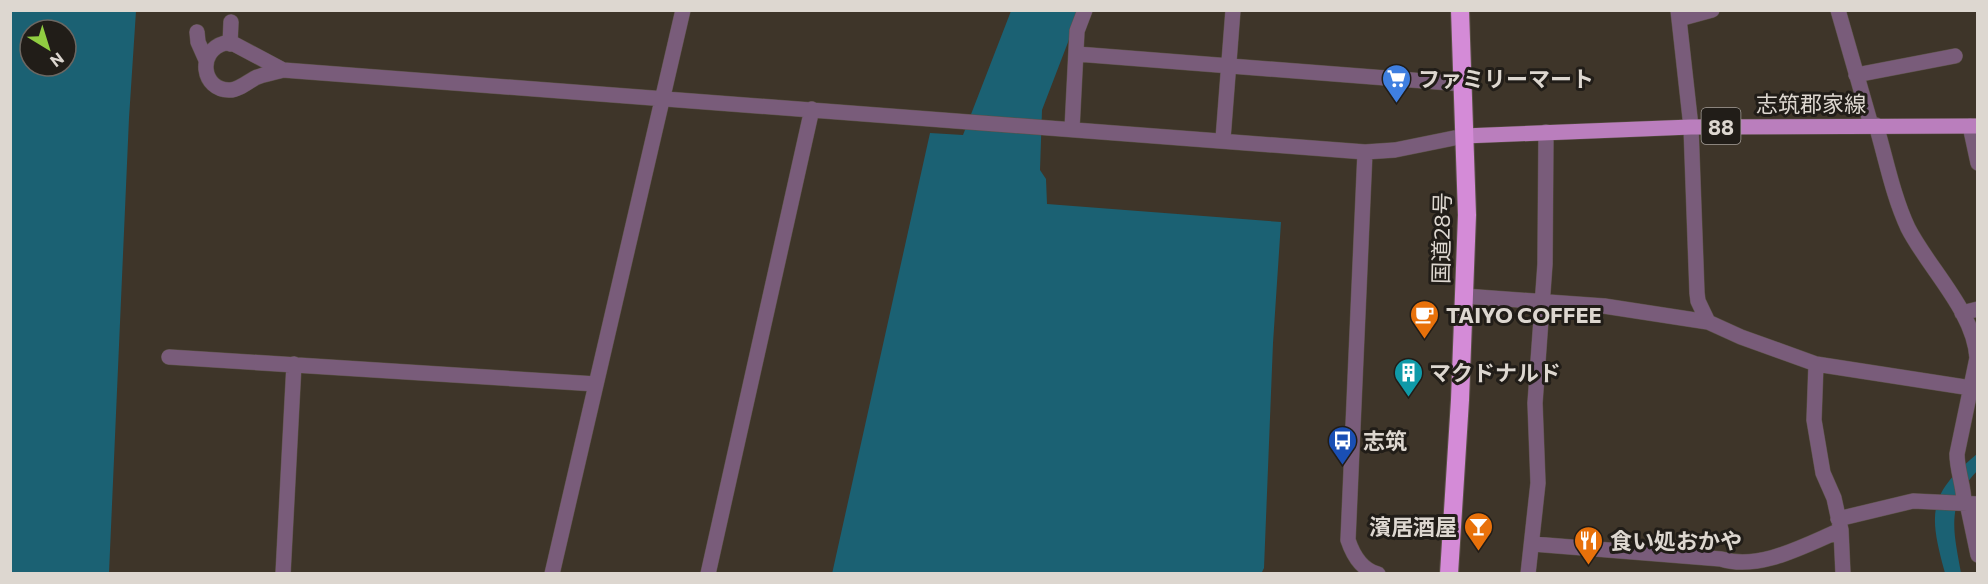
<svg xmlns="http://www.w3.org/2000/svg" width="1988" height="584" font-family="Commissioner,'Noto Sans JP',sans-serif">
<rect width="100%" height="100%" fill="#3e3529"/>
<path fill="#1b6173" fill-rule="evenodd" d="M10,11H136L129,118L109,573H11ZM30,30H66V66H30Z
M1011,11H1080L1042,110L1040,170L1046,179L1047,204L1281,222L1273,343L1264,568L1261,574H832L930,133L963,135Z
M1977,454V471C1945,504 1954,533 1961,573H1945C1929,514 1927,495 1977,454Z"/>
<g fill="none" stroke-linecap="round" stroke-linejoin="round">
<defs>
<path id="minor" d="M1678,10L1691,127L1697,293L1698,301L1708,322
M1838,10L1871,125
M1679,19L1712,10
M197,32L198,42L206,60
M225,43L234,44L283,70C274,73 264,74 255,78C248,82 238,90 230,90C202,91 196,51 225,43Z
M230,44L231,22
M1077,54L1463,84
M283,70L1365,152L1395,150L1464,136
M1856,75L1955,56
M1876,125C1886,159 1893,196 1908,228C1929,269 1974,311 1977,358L1957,454C1957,471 1964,486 1964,503
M1970,126L1978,163
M1072,129L1077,31L1085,10
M1223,139L1233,10
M1365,152L1348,540C1353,555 1362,570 1378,574
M1464,296L1604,306L1708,322L1741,337L1816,364L1971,388
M1962,313L1978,309
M169,357L596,384
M1816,364L1814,420L1823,473L1834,498L1841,530L1843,574
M1967,503L1978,555
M1838,519L1913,501L1978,504
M1533,544L1721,559C1760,571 1805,545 1841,530
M283,574L294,364
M552,574L683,10
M708,574L812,109
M1528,574L1538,483L1535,403L1545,264L1546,132"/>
<path id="major" d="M1464,136L1691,127L1978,126"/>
<path id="highway" d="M1449,574L1460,400L1467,215L1460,10"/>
</defs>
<use href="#minor" stroke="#5b5247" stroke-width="16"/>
<use href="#major" stroke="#5b5247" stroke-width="16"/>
<use href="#highway" stroke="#5b5247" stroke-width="20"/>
<use href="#minor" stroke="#795c7a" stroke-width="15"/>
<use href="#major" stroke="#ba7ebd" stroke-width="15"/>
<use href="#highway" stroke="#d48bd7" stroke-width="18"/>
</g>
<defs>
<symbol id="supermarket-pin" viewBox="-11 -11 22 30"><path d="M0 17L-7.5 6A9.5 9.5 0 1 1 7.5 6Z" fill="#3f7fe0" stroke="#211d18"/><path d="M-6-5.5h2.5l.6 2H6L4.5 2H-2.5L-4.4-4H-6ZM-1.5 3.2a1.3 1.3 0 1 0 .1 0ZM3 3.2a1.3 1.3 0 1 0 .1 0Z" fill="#fff"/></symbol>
<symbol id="cafe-pin" viewBox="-11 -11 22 30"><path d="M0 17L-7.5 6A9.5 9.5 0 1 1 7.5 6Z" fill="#e8710a" stroke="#211d18"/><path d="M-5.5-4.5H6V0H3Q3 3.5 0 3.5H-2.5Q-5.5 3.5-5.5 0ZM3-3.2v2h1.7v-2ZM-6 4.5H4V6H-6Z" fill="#fff"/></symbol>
<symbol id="building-pin" viewBox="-11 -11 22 30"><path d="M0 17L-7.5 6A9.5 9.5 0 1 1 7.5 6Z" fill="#0f9aa8" stroke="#211d18"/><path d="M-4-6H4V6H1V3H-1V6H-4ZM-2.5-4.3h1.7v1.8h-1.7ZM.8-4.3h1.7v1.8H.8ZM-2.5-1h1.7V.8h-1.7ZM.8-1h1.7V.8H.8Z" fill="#fff"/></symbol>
<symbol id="bus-pin" viewBox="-11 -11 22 30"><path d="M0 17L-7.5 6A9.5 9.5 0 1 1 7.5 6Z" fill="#1a4fb4" stroke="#211d18"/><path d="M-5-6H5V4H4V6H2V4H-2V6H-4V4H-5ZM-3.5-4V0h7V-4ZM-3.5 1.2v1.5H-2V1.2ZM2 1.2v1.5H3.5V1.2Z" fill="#fff"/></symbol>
<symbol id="bar-pin" viewBox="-11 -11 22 30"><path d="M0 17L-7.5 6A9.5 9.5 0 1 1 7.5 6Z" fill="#e8710a" stroke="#211d18"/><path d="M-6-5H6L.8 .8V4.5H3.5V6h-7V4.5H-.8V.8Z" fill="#fff"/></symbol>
<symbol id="restaurant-pin" viewBox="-11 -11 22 30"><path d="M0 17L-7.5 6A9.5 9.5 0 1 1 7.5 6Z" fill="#e8710a" stroke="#211d18"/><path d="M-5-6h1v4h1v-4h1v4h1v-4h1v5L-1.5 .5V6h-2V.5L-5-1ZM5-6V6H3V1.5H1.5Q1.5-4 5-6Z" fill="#fff"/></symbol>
</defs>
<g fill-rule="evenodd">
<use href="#supermarket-pin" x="1380" y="62" width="33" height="45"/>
<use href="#cafe-pin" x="1408" y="298" width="33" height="45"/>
<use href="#building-pin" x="1392" y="356" width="33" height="45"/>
<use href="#bus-pin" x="1326" y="424" width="33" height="45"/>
<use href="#bar-pin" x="1462" y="510" width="33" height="45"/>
<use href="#restaurant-pin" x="1572" y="524" width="33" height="45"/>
</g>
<g text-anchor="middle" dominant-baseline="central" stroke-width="6" stroke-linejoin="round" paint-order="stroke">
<rect fill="#211d18" stroke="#a59f99" stroke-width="1.5" x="1701.5" y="108" width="39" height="36" rx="4.5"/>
<g font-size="21" font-weight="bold" fill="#ddd7d0">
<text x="1721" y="126">88</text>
</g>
<g font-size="22" font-weight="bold" fill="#ddd7d0" stroke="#211d18" text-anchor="start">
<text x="1418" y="78">ファミリーマート</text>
<text x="1446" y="314">TAIYO COFFEE</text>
<text x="1429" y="372">マクドナルド</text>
<text x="1363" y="440">志筑</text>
<text x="1457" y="526" text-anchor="end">濱居酒屋</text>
<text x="1610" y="540">食い処おかや</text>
</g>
<g font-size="22" fill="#ddd7d0" stroke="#211d18">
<text x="1811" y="103">志筑郡家線</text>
<text transform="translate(1441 238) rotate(-89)">国道28号</text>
</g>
</g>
<rect width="1988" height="584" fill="none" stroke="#ddd7d0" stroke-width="24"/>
<g transform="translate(48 48) rotate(142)"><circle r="28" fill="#211d18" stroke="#6c6762" stroke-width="1.5"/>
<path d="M0-4.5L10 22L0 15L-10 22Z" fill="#90cd41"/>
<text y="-9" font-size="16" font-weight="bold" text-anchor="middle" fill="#ddd7d0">N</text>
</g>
</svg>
